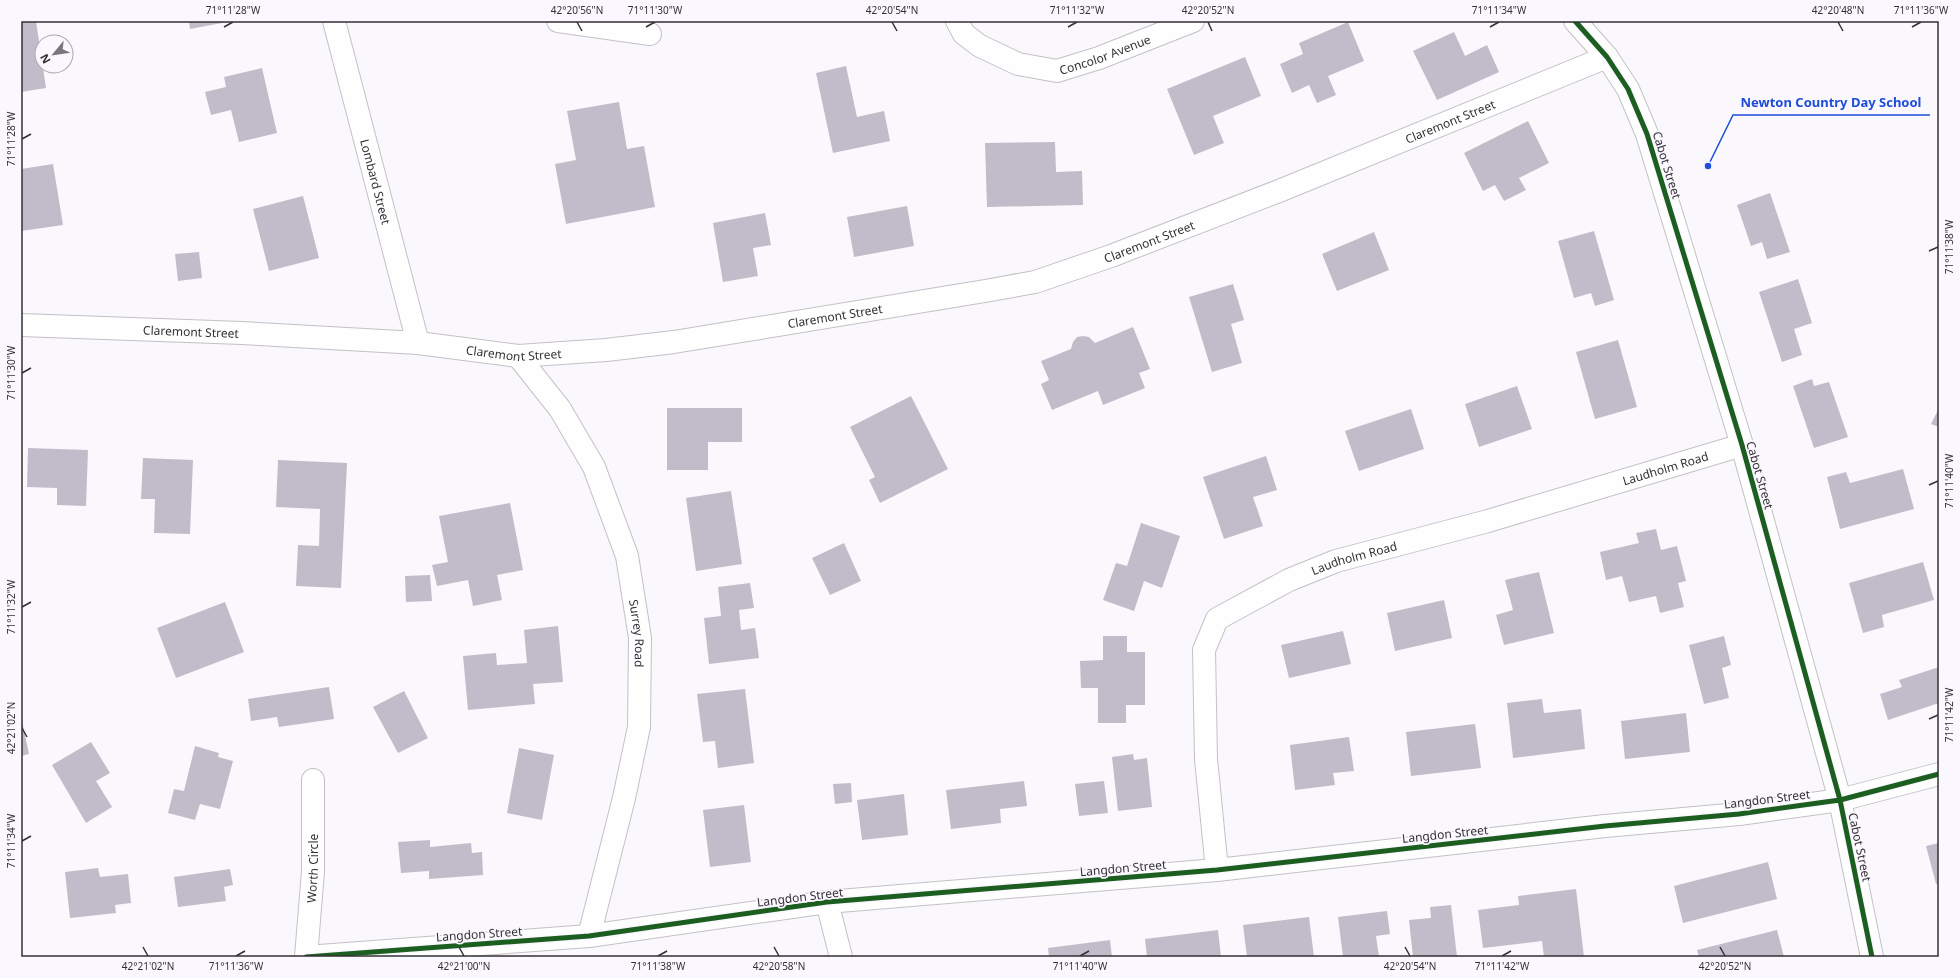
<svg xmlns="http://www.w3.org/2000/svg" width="1960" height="978" font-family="'Noto Sans',sans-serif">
<rect width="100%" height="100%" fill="#faf8fd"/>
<path fill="#c2bcca" d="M21,21H36L46,88L21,92Z
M189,21H227V22L190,29Z
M1348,22L1364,61L1328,76L1336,95L1317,103L1309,85L1292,93L1280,64L1303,54L1299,43Z
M1454,32L1465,56L1487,45L1499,72L1437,100L1413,51Z
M1245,57L1261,96L1213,116L1224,143L1194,155L1167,89Z
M846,66L857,117L884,111L890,141L833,153L816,73Z
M262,68L277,133L239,142L231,110L211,115L205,92L226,87L224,77Z
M619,102L627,149L644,146L655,207L566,224L555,164L576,160L567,111Z
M1528,121L1549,163L1519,178L1526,190L1504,201L1495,185L1483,191L1464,153Z
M1055,142L1056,172L1082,171L1083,205L987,207L985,143Z
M53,164L63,225L21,231V169Z
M1770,193L1790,252L1767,259L1762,242L1751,246L1737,205Z
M303,196L319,258L269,271L253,209Z
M907,206L914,246L854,257L847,217Z
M765,213L771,245L753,248L758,276L723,282L713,223Z
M1594,231L1614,300L1595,306L1591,293L1574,298L1558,241Z
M1374,232L1389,270L1337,291L1322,254Z
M199,252L202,278L178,281L175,254Z
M1798,279L1812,323L1794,329L1802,355L1782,362L1759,292Z
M1233,284L1244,320L1231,324L1242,363L1212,372L1189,297Z
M1133,327L1150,369L1139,373L1145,388L1103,405L1098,391L1052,410L1041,384L1049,380L1041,361L1071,349L1073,342L1077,337L1083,336L1089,337L1095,343Z
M1618,340L1637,407L1595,419L1576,352Z
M1812,379L1814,386L1829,382L1848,437L1814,448L1793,386Z
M1517,386L1532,429L1479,447L1465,404Z
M911,396L948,469L880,503L869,480L875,477L850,427Z
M667,408H742V442H708V470H667Z
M1939,408V427L1931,424Z
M1411,409L1424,449L1359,471L1345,431Z
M28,448L88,450L86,506L57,505V488L27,487Z
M1266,456L1277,490L1253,497L1263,526L1224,539L1203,477Z
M143,458L193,460L190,534L154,533L155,499H141Z
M278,460L347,463L341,588L296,586L298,545L319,546L320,509L276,507Z
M1903,469L1914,509L1840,529L1827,477L1846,472L1850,483Z
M731,491L742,564L696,571L686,498Z
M510,503L523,570L497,575L502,600L473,606L468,580L437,586L432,565L448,562L439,516Z
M1141,523L1180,536L1162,588L1144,581L1134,611L1103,600L1116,563L1127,566Z
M1656,529L1661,550L1677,546L1686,581L1678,583L1684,607L1660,613L1656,596L1629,602L1622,576L1606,580L1600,552L1639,543L1636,533Z
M844,543L861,581L830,595L812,558Z
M1923,562L1934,600L1882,615L1884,627L1863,633L1849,583Z
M1539,572L1554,633L1504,645L1496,615L1513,610L1505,580Z
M430,575L432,601L406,602L405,576Z
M750,583L754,608L739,610L741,630L755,628L759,658L709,664L704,618L721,616L718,587Z
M1444,600L1452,638L1395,651L1387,613Z
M225,602L244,652L176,678L157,628Z
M558,626L563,682L533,684L535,704L468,710L463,656L496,653L497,665L527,663L524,630Z
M1343,631L1351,664L1289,678L1281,645Z
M1103,636H1127V652H1145V705H1126V723H1098V688H1081L1080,661L1103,660Z
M1724,636L1731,665L1722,668L1729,698L1704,704L1689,645Z
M1939,667V703L1888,720L1880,694L1902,687L1899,680Z
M329,687L334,719L279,727L277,717L251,721L248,699Z
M745,689L754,763L718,768L715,741L703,742L697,694Z
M404,691L428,738L398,753L373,707Z
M1542,699L1544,713L1581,709L1585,749L1513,758L1507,703Z
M1686,713L1690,752L1625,759L1621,721Z
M21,716L29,754L21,756Z
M1475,724L1481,768L1411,776L1406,732Z
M1349,737L1354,771L1333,773L1335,785L1295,790L1290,745Z
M91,742L110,773L96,781L112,807L86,823L52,765Z
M195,746L219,753L218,757L233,761L220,809L200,804L195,820L168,813L174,789L184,791Z
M519,748L554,755L542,820L507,813Z
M1133,754L1134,760L1147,758L1152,807L1118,811L1112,757Z
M1024,781L1027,806L1000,809L1001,823L951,829L946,790Z
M1104,781L1108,813L1079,816L1075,784Z
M851,783L852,802L835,804L833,784Z
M904,794L908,835L862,840L857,800Z
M744,805L751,862L710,867L703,810Z
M430,840V847L471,843L472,853L482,852L483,875L429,879V871L401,873L398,842Z
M1939,843V883L1936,884L1926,846Z
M1768,862L1777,899L1683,923L1674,886Z
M98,868L100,877L128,874L131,903L115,905L116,913L70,918L65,872Z
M230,869L233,885L224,887L226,901L178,907L174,877Z
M1576,889L1584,957H1544L1542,941L1483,948L1478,910L1519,905L1518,896Z
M1451,905L1457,957H1413L1409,920L1431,918L1430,907Z
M1387,911L1390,934L1376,936L1379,957H1343L1338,917Z
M1309,917L1314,957H1247L1243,925Z
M1218,930L1221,957H1147L1145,939Z
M1777,930L1784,957H1699L1697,950Z
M1110,940L1112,957H1049L1048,948Z"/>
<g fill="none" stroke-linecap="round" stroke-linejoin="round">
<defs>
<g id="minor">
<path id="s1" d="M334,21L418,343"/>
<path d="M558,21L650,34"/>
<path id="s2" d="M957,21L964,34L980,46L1018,64L1057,71L1099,58L1193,21"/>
<path d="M1575,21L1607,57L1628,89L1647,134L1742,445L1829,760L1840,800L1872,957"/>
<path id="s3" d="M21,325L242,333L418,343L518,356L606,350L674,342L985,291L1035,282L1111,256L1279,191L1607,57"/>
<path id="s4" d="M518,356L560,409L594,467L627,556L640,638L639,727L624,798L589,936"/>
<path id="s5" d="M1217,870L1206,759L1204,650L1217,619L1289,580L1336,561L1488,521L1742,445"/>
<path d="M827,902L841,957"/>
<path d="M306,957L589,936L827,902L1217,870L1605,826L1739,814L1840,800L1939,774"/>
<path id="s6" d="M306,957L313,871V780"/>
</g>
</defs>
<use href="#minor" stroke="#c3c1c5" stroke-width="24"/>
<use href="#minor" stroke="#fefeff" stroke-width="22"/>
<defs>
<path id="cycleway" d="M1575,21L1607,57L1628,89L1647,134L1742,445L1829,760L1840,800L1872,957
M306,957L589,936L827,902L1217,870L1605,826L1739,814L1840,800L1939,774"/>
</defs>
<use href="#cycleway" stroke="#faf7fe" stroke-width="8"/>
<use href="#cycleway" stroke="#1b5e20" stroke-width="5"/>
</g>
<path fill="none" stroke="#333135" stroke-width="1.5" d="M577,22L582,31M892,22L897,31M1208,22L1212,31M1838,22L1843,31M224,27L233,22M646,27L655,22M1068,27L1077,22M1490,27L1499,22M1912,27L1921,22M22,139L31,134M1929,251L1938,247M22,373L31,368M1929,485L1938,481M22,607L31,602M1929,719L1938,715M22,728L27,737M22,841L31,836M143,947L148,956M459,947L464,956M774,947L779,956M1405,947L1410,956M1720,947L1725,956M236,956L245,951M658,956L667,951M1080,956L1089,951M1502,956L1511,951"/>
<g text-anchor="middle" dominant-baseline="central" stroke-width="3.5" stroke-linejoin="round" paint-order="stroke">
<g font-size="12" fill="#333135" stroke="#faf7fe">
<text stroke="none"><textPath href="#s2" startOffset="167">Concolor Avenue</textPath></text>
<text stroke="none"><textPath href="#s3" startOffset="1466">Claremont Street</textPath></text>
<text transform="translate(1667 165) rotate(73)">Cabot Street</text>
<text stroke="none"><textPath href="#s1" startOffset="166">Lombard Street</textPath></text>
<text stroke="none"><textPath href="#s3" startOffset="1142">Claremont Street</textPath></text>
<text stroke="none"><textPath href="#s3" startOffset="818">Claremont Street</textPath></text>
<text stroke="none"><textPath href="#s3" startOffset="170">Claremont Street</textPath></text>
<text stroke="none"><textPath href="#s3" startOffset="494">Claremont Street</textPath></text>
<text stroke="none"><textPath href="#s5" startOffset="729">Laudholm Road</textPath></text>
<text transform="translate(1760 475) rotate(74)">Cabot Street</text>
<text stroke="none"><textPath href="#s5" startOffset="405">Laudholm Road</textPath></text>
<text stroke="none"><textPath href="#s4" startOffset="308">Surrey Road</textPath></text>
<text transform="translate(1767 799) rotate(-7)">Langdon Street</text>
<text transform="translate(1445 834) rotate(-6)">Langdon Street</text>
<text transform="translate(1860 847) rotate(78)">Cabot Street</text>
<text stroke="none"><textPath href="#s6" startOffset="89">Worth Circle</textPath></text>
<text transform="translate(1123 868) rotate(-5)">Langdon Street</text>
<text transform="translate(800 897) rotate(-7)">Langdon Street</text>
<text transform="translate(479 934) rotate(-4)">Langdon Street</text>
</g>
</g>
<path fill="none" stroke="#1d4ed8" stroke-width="1.5" d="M1708 166L1733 115H1930"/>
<circle fill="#1d4ed8" stroke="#faf7fe" stroke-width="1.5" cx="1708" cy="166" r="4"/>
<g font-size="13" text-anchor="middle" font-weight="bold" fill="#1d4ed8" stroke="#faf7fe" stroke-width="3.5" stroke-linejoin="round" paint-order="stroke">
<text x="1831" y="107">Newton Country Day School</text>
</g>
<rect width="1960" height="978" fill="none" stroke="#faf7fe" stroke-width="44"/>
<g transform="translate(54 54) rotate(241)"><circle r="19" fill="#faf7fe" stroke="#aaa8ae"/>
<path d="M0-3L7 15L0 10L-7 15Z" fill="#79777b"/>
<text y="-6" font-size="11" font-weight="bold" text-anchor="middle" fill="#333135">N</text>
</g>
<rect x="22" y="22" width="1916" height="934" fill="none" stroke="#333135" stroke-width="1.5"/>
<g font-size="10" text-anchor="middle" fill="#333135">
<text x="233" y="14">71°11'28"W</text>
<text x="577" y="14">42°20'56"N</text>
<text x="655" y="14">71°11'30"W</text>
<text x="892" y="14">42°20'54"N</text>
<text x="1077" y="14">71°11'32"W</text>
<text x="1208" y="14">42°20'52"N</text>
<text x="1499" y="14">71°11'34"W</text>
<text x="1838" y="14">42°20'48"N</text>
<text x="1921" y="14">71°11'36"W</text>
<text transform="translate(11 139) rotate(-90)" y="4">71°11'28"W</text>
<text transform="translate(1949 247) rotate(-90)" y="4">71°11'38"W</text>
<text transform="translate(11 373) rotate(-90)" y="4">71°11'30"W</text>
<text transform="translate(1949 481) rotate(-90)" y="4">71°11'40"W</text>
<text transform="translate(11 607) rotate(-90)" y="4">71°11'32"W</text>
<text transform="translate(1949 715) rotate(-90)" y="4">71°11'42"W</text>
<text transform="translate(11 728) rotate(-90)" y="4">42°21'02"N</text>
<text transform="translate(11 841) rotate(-90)" y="4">71°11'34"W</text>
<text x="148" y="970">42°21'02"N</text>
<text x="236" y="970">71°11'36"W</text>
<text x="464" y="970">42°21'00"N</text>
<text x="658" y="970">71°11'38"W</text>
<text x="779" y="970">42°20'58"N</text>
<text x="1080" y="970">71°11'40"W</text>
<text x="1410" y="970">42°20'54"N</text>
<text x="1502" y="970">71°11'42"W</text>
<text x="1725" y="970">42°20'52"N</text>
</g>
</svg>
